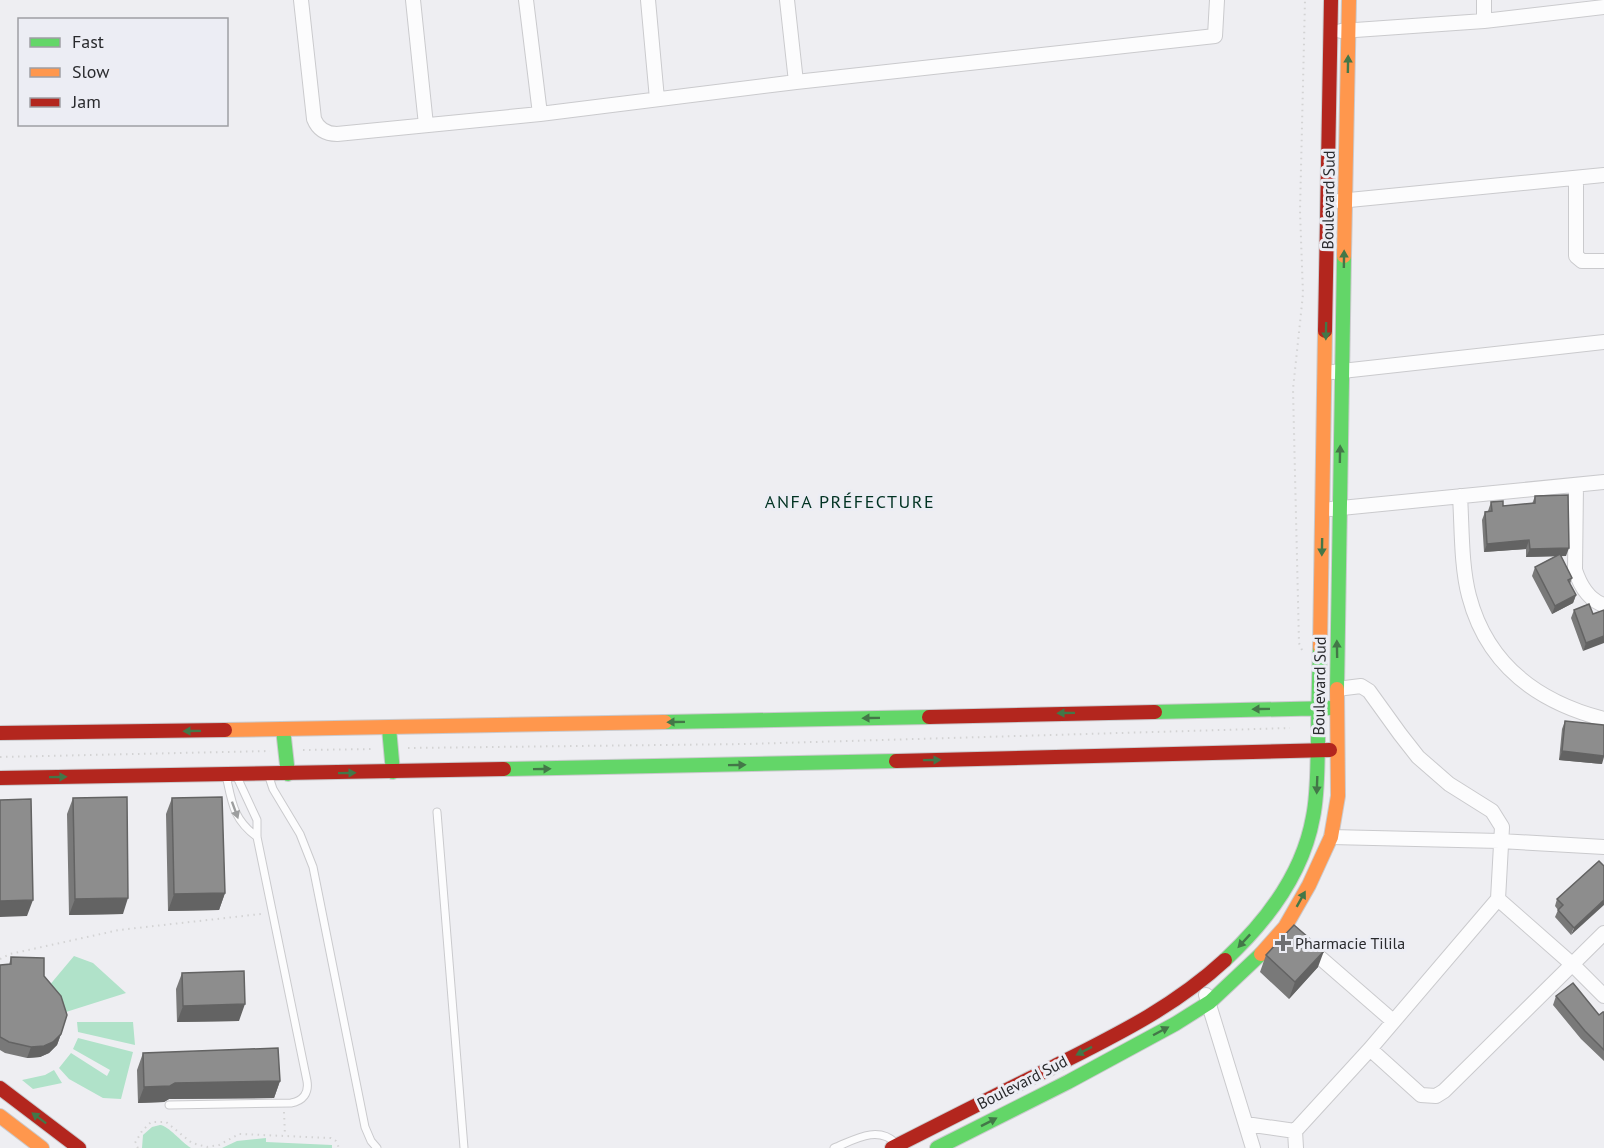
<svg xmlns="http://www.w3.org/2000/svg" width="1604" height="1148" font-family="'PT Sans',sans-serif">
<rect width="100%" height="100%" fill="#eeeef2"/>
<path fill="#b0e2c9" d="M74,956L93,963L126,993L66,1012L48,987Z
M77,1022H133L135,1045L78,1032Z
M78,1038L133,1052L121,1099L103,1098L69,1079L59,1068L71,1053L107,1076L110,1070L73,1049Z
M54,1070L62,1083L33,1089L22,1080L45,1075Z
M160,1125C169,1126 181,1142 191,1148H142L143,1135L152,1127Z
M266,1138V1142L332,1145V1148H222L237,1141Z"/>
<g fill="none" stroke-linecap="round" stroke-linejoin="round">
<defs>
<path id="lane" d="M268,774L273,789L300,834L313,867L365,1127L371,1141L377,1148
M226,775C232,803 233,819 257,837
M437,812L464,1148
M169,1105L291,1103C303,1101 309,1093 307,1081L257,837V820L237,777
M834,1148C854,1140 877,1125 896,1143"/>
<path id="street" d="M301,0L314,119C318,129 326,134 337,134L540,114L796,82L1215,36L1217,0
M413,0L426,125
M526,0L540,114
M648,0L657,99
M787,0L796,82
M1484,21V0
M1341,31L1484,21L1604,7
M1576,178V256L1582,261H1604
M1339,201L1604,175
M1333,372L1604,342
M1576,485L1575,570C1580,585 1588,600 1604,605
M1460,496C1462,527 1461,566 1469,596C1487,665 1538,702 1604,719
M1331,509L1604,482
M1331,837L1500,841L1604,847
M1498,899L1573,965L1604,996
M1309,948L1393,1021
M1206,995L1253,1148
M1370,1049L1421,1095L1436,1096L1444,1091L1604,933
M1246,1124L1295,1131
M1296,1148L1295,1131L1370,1049L1498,899L1502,827L1492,811L1449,784L1418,757L1400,734L1369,691L1361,686L1337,689"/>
<path id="fast" d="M1337,689L1344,256
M1155,712L1332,708
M665,722L929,717
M389,728L393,772
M283,729L288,774
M504,769L896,761
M1225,960C1266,922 1303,873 1313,817C1318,793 1317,768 1318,744C1318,711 1319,679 1320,647
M937,1148L1068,1082L1175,1024L1210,1002L1261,954"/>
<path id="slow" d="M1344,256L1349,0
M1320,647L1325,331
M225,730L665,722
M1261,954L1285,927L1309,885L1331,837L1338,796L1337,689
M0,1116L42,1148"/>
<path id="jam" d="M1325,331L1331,0
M929,717L1155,712
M0,733L225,730
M896,761L1330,750
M0,778L504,769
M0,1088L79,1148
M892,1148C945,1121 998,1094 1051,1068C1114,1036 1173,1008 1225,960"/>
</defs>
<use href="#lane" stroke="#cacacd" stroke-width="9"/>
<use href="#street" stroke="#cacacd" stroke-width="16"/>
<use href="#fast" stroke="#cacacd" stroke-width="16"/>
<use href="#slow" stroke="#cacacd" stroke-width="16"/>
<use href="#jam" stroke="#cacacd" stroke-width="16"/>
<path stroke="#d3d3d4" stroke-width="2" stroke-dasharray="1.5 4.5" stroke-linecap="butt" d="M1302,650L1299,643L1293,389L1303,294L1300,211L1305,0
M408,748L746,744L1290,728
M303,750L375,749
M0,757L270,751
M0,959L10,954L119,930L261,914
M284,1112L285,1136
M138,1148L135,1143L142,1131L151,1122H166L192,1143L207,1147L219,1145L239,1134L331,1138L336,1141L339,1148"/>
<use href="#lane" stroke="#fcfcfd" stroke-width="7"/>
<use href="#street" stroke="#fcfcfd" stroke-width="14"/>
<use href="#fast" stroke="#63d668" stroke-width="14"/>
<use href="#slow" stroke="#ff974d" stroke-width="14"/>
<use href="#jam" stroke="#b3261e" stroke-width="14"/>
</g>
<path fill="#797979" d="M1535,496L1566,556H1561L1572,578L1570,584L1576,595L1573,603L1552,614L1532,576L1535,567L1556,556L1526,557V549L1484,552L1482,520L1485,512L1488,511L1491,502L1503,506L1532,504Z
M1574,610L1593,614L1604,610L1583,651L1571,618Z
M1565,721L1602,764L1559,760L1562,729Z
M73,798L123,914L69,915L67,814Z
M172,798L225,893L219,910L168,911L166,814Z
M1599,861L1571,935L1555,917L1558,910L1555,906L1557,899Z
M1266,955L1318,967L1289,999L1260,972Z
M11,957L44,976L61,1034L57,1045L49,1053L40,1057L27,1058L5,1053L0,1050V965H9Z
M182,973L239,1021L177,1022L176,989Z
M1556,996L1599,1015L1604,1012V1061L1581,1039L1553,1005Z
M143,1053L280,1081L274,1098L169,1099L164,1102L138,1103L137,1070Z"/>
<path fill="#636363" d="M1529,540L1526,549L1484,552L1487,544Z
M1569,548L1566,556L1526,557L1530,549Z
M1576,595L1573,603L1552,614L1555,606Z
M1604,636V643L1583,651L1586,643Z
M1562,751L1604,756V757L1602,764L1559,760Z
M225,893L219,910L168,911L174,894Z
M128,898L123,914L69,915L75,899Z
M33,900L27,916L0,917V901Z
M1604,900V905L1571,935L1574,928Z
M1324,951L1318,967L1289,999L1295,982Z
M245,1004L239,1021L177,1022L183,1006Z
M61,1034L57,1045L49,1053L40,1057L27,1058L31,1047Z
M280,1081L274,1098L169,1099L164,1102L138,1103L144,1087L175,1083Z"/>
<path fill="#8d8d8d" stroke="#636363" stroke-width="1.5" d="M1568,495L1569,548L1530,549L1529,540L1487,544L1485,512L1492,511L1491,502L1503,501V506L1535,503V496Z
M1560,554L1572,578L1568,580L1576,595L1555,606L1535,567Z
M1589,604L1593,614L1604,610V636L1586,643L1574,610Z
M1565,721L1604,725V756L1562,751Z
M127,797L128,898L75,899L73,798Z
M222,797L225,893L174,894L172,798Z
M31,799L33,900L0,901V800Z
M1599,861L1604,866V900L1574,928L1558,910L1563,905L1557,899Z
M1294,925L1324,951L1295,982L1266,955Z
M11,957L44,958V976L61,996L67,1015L61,1034L53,1042L44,1046L31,1047L9,1042L0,1037V965L11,964Z
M244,971L245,1004L183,1006L182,973Z
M1573,983L1599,1015L1603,1012H1604V1050L1585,1031L1556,996Z
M278,1048L280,1081L175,1083L170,1086L144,1087L143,1053Z"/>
<defs><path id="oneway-solid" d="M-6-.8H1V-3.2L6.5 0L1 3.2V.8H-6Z" transform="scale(1.5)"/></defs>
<g fill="#437748">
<use href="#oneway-solid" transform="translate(1348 64) rotate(-89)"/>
<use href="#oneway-solid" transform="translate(1344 259) rotate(-89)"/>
<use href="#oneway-solid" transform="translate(1326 331) rotate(91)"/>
<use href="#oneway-solid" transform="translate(1340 454) rotate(-89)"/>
<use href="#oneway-solid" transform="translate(1322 547) rotate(91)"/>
<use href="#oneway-solid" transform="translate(1337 649) rotate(-91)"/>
<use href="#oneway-solid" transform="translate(1261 709) rotate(179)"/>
<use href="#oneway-solid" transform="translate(1066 713) rotate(179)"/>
<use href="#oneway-solid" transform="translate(871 718) rotate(179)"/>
<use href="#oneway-solid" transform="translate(676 722) rotate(179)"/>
<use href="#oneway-solid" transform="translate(192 731) rotate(179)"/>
<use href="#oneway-solid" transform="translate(932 760) rotate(-1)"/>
<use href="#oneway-solid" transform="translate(737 765) rotate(-1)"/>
<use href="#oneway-solid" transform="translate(542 769) rotate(-1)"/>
<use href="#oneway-solid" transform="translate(347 773) rotate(-1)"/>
<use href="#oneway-solid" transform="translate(58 777) rotate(-1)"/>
<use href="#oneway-solid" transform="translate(1317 785) rotate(92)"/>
<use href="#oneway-solid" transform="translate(1301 899) rotate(-61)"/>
<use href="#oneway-solid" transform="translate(1244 941) rotate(133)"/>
<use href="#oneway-solid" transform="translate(1161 1031) rotate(-28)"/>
<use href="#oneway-solid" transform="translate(1084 1051) rotate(153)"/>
<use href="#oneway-solid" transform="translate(39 1118) rotate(-143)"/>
<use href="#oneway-solid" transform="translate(989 1122) rotate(-27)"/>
</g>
<use fill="#9d9e9f" href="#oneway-solid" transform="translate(235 810) rotate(70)"/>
<path fill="#6e6f72" stroke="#ecedf4" stroke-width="2" d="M1280 934h6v6h6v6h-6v6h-6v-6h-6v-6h6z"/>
<g text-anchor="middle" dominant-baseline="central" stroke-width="6" stroke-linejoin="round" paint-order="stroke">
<g font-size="16" fill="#292a2d" stroke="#ecedf4">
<text transform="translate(1328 200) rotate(-89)">Boulevard Sud</text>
<text transform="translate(1319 686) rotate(-89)">Boulevard Sud</text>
<text transform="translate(1022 1082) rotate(-27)">Boulevard Sud</text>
</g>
<g font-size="16" fill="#292a2d" stroke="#ecedf4" text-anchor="start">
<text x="1295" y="943">Pharmacie Tilila</text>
</g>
<g font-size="18" letter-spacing="1.5" fill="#003222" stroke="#ecedf4">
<text x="850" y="501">ANFA PRÉFECTURE</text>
</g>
</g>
<rect x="18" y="18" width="210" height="108" fill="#ecedf4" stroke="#9e9fa4" stroke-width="1.5"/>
<rect x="30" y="38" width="30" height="9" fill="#63d668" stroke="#9e9fa4" stroke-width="1.5"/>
<text x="72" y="48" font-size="18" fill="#292a2d">Fast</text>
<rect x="30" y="68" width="30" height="9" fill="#ff974d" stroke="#9e9fa4" stroke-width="1.5"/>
<text x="72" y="78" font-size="18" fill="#292a2d">Slow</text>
<rect x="30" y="98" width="30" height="9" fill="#b3261e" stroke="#9e9fa4" stroke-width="1.5"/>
<text x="72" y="108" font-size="18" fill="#292a2d">Jam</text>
</svg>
